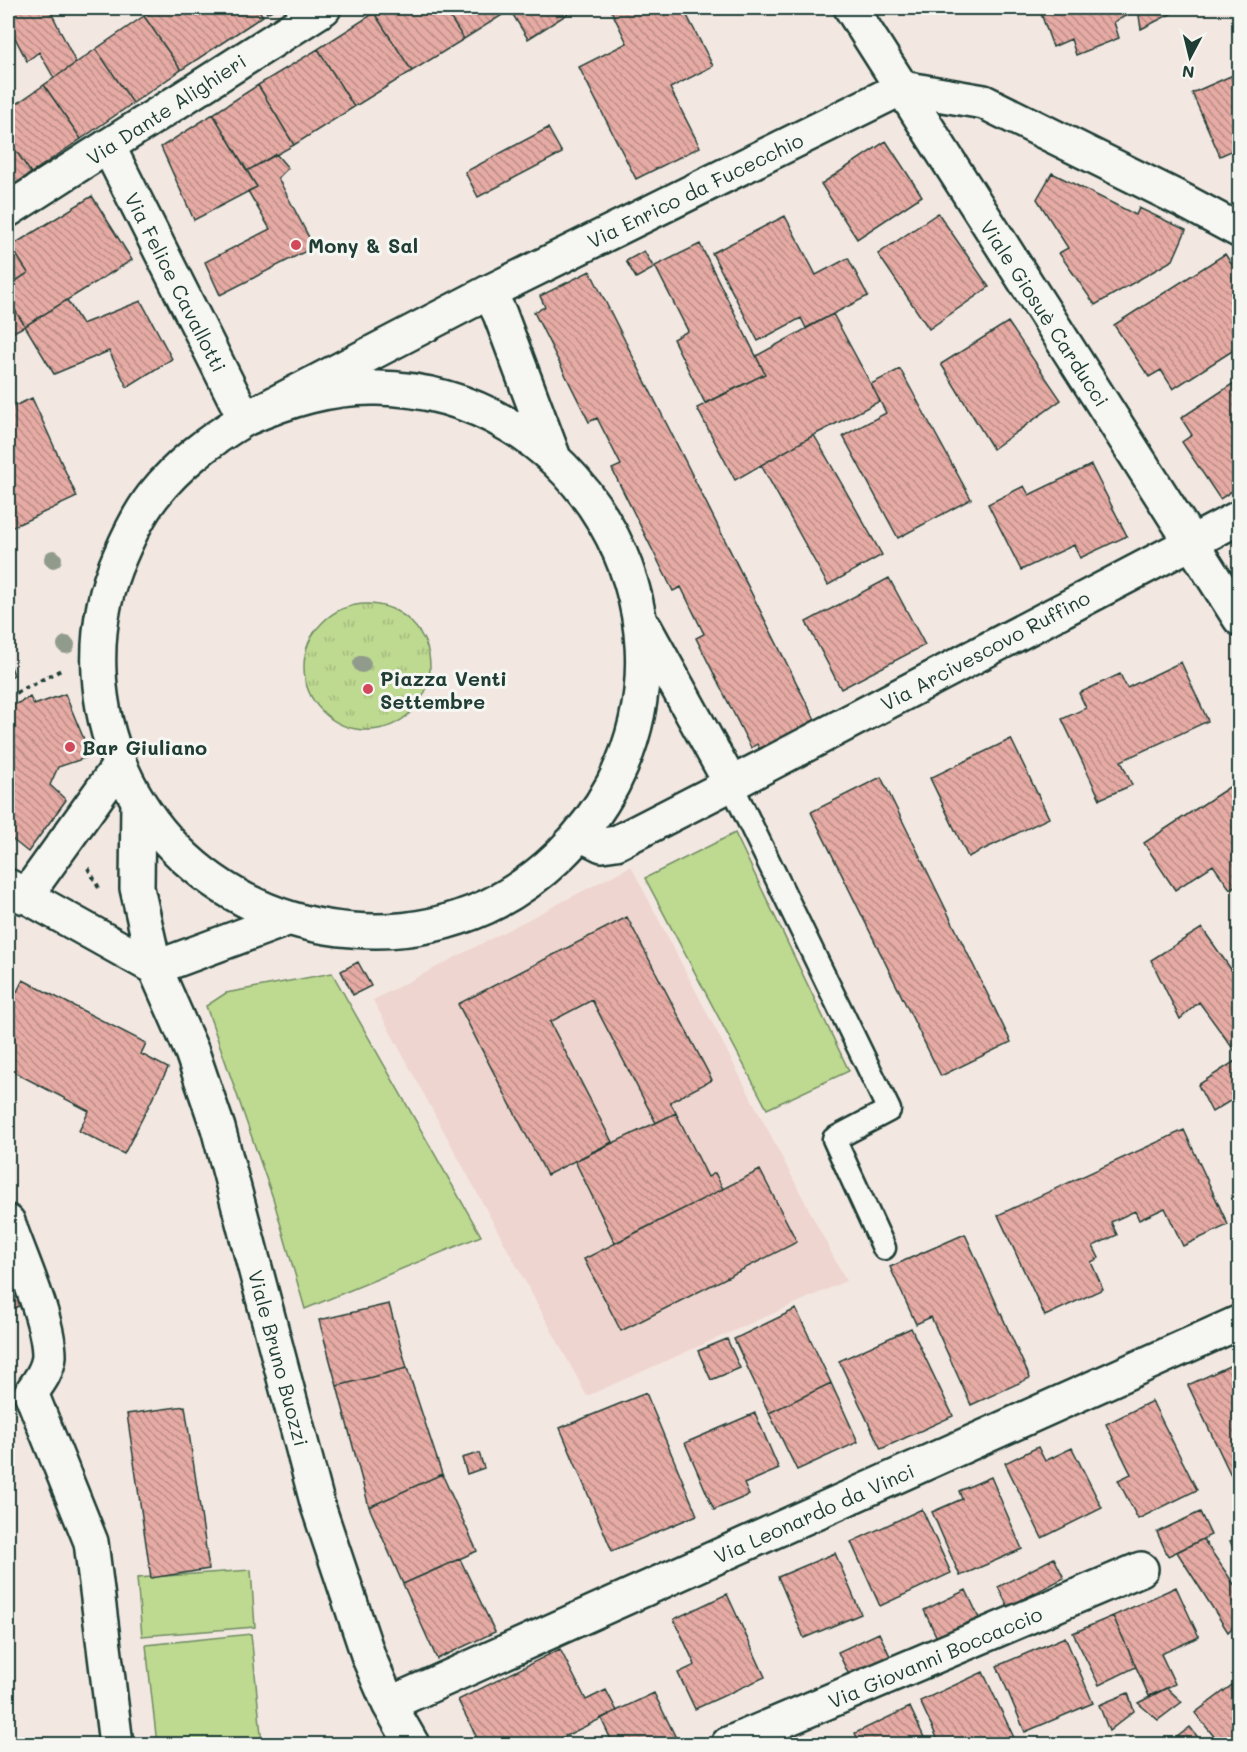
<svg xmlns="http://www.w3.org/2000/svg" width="1247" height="1752" font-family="Mali,sans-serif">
<defs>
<pattern id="grass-tufts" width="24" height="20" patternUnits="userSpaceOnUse" patternTransform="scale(1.5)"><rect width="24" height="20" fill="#bed990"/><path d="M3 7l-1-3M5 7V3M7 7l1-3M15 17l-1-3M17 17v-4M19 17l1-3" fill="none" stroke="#a3bb7d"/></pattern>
<pattern id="building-back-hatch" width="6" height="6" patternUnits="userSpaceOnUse" patternTransform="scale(1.5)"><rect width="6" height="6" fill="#e6aba4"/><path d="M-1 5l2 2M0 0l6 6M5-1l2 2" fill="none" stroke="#ba8c86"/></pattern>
</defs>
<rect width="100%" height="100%" fill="#f3e7e2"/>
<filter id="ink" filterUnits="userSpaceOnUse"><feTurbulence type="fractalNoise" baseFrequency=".0167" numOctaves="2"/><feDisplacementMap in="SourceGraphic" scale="12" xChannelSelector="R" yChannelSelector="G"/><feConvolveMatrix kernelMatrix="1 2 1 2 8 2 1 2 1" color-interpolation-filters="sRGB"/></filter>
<g filter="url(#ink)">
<path fill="#efd5cf" d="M631,866L846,1281L587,1396L373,1000Z"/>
<path fill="url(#grass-tufts)" stroke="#6e8b62" stroke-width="1.5" d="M304 667a63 63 0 1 1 126 0a63 63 0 1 1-126 0Z"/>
<path fill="#bed990" stroke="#6e8b62" stroke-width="1.5" d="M735,833L849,1071L767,1109L645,878Z
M332,973L481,1236L305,1309L273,1198L206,1006L226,993Z
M251,1570L255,1627L142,1636L137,1578Z
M251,1634L262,1744H157L146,1645Z"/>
<path fill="url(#building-back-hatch)" stroke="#1f3d34" stroke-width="1.5" d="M8,8H49L76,63L54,78L39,52L27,61L8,24Z
M157,8H257L263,16L181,70L144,16Z
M264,8H276L267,13Z
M382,8H444L464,39L412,71L374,13Z
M444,8H577L528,39L510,10L464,39Z
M610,8H683L713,66L670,88L700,147L636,179L579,67L627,43Z
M1039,8H1179L1180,9L1141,29L1138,9L1114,22L1119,38L1076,55L1071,39L1053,47Z
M374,13L412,71L354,107L318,49Z
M144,16L181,70L133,103L96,49Z
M96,49L133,103L81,139L44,85Z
M318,49L354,107L294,145L258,85Z
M1240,72V147L1220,156L1192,93Z
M44,85L81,139L31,173L8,139V110Z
M258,85L294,145L247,171L213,114Z
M213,114L257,187L194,220L161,147Z
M548,128L562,153L478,197L465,172Z
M8,139L31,173L8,189Z
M886,141L922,196L857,239L821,184Z
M276,154L288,168L278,178L314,247L220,295L205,262L270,229L248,191L257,187L247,171Z
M1052,173L1136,215L1139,208L1186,230L1173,260L1095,305L1059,253L1068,248L1037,199Z
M92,196L132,260L25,326L8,299V286L28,273L11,246Z
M938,213L989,287L929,329L878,254Z
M785,216L816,275L848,258L868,296L806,328L801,318L758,341L712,253Z
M700,244L765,374L705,403L673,339L688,331L655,266Z
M11,246L28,273L8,286V248Z
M644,251L654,268L636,278L626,261Z
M1225,254L1240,277V346L1173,389L1161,370L1149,377L1114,325Z
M590,271L817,724L761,752L757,744L751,748L696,638L704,634L681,587L673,591L612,469L621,465L597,418L589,422L534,312L545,307L540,296Z
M8,299L25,326L8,335Z
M67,300L82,324L141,301L172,359L127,387L109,351L54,374L25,326Z
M833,314L880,401L814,435L735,480L697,408L765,374L756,356Z
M1008,322L1061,400L993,449L941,364Z
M900,369L971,499L898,538L843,436L886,413L871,384Z
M1240,379V486L1220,499L1182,442L1192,435L1181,418Z
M32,398L77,497L8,529V409Z
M814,435L882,555L828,585L761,465Z
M1091,465L1127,536L1080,558L1074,545L1021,570L988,504L1024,486L1029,495Z
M889,578L925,645L841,689L806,622Z
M8,659L14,675L8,678Z
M1181,662L1208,721L1121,761L1132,785L1100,799L1062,719L1086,708L1079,693L1120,674L1127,688Z
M65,694L91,756L58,767L50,785L66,800L28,852L8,836V708L30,697L34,705Z
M1011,739L1049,818L968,857L930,778Z
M881,777L1011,1042L941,1076L811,812Z
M1240,780V882L1230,889L1213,865L1175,890L1144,843Z
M627,917L712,1080L670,1102L676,1113L656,1123L592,1000L550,1022L612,1142L547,1175L458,1004Z
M1202,928L1240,982V1053L1237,1054L1199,1002L1180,1019L1151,960Z
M358,962L371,986L353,995L341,971Z
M23,980L146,1043L141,1054L168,1068L124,1154L79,1131L89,1111L8,1069V1009Z
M1235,1061L1240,1068V1095L1212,1112L1198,1085Z
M676,1113L708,1177L715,1173L723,1189L615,1243L575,1161Z
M1184,1130L1228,1225L1183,1246L1165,1208L1139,1220L1135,1211L1111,1222L1117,1235L1093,1246L1099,1258L1091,1262L1103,1289L1045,1316L998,1215Z
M760,1170L797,1242L621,1331L584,1259Z
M965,1234L1030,1378L971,1405L931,1317L916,1324L890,1267Z
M8,1254L25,1304L8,1310Z
M389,1304L407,1368L337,1386L319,1320Z
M796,1309L831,1383L769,1413L734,1339Z
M911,1328L953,1416L881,1449L839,1361Z
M727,1339L740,1368L711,1380L698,1351Z
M1240,1361V1494L1188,1385Z
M407,1368L442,1474L369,1507L337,1386Z
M831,1383L858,1442L797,1470L769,1413Z
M646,1393L697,1515L612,1551L560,1428Z
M1152,1401L1197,1490L1138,1519L1118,1480L1131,1474L1106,1424Z
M185,1406L209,1569L151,1578L127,1414Z
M755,1413L779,1469L744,1484L749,1495L714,1510L685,1443Z
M1038,1447L1045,1461L1072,1448L1102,1508L1042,1538L1005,1463Z
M479,1453L484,1468L467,1474L462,1458Z
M442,1474L477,1551L403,1584L369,1507Z
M991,1477L1022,1549L960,1576L932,1512L962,1499L959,1491Z
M922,1509L951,1573L880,1606L851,1542Z
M1200,1512L1211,1535L1168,1556L1157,1532Z
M1240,1537V1564L1230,1541Z
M1203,1539L1240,1593V1620L1228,1632L1177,1552Z
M835,1553L861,1614L804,1638L778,1577Z
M1054,1558L1064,1578L1008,1607L998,1587Z
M460,1559L495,1632L437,1659L403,1584Z
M1176,1587L1199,1637L1161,1654L1175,1684L1149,1696L1113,1616Z
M966,1590L980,1620L938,1640L924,1610Z
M727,1594L765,1677L695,1709L678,1673L695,1665L674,1619Z
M1113,1616L1136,1667L1099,1685L1073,1633Z
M879,1633L891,1658L850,1677L838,1652Z
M1065,1637L1093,1703L1025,1732L997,1666Z
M560,1649L586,1700L606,1690L617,1711L549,1744H480L458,1700Z
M983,1672L1017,1744H940L920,1701Z
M1240,1679V1744H1220L1195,1713Z
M1167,1688L1182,1702L1158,1720L1138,1703Z
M654,1693L679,1744H613L601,1718Z
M1128,1693L1134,1711L1109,1731L1099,1705Z
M910,1707L927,1744H860L855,1733Z
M1190,1727L1203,1744H1168Z
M563,1738L566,1744H549Z"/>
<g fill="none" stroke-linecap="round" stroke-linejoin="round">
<defs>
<path id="service" d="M731,784L889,1110L834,1139L884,1248"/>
<path id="minor" d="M851,8L1240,619
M902,88L984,102L1182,200L1240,231
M108,146L245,419
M489,292L500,314L554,458
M245,419C288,400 330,387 377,388C577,391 703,608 613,784C585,837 540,881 486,907C444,926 397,934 352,930C214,920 106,811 99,673C97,632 104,592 120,556C129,535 139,514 153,496C179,463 210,440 245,419L489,292L902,88
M645,628L731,784
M138,800L137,888L155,968L192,1052L218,1128L318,1506L369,1658L389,1704L412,1744
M580,834L602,845L616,843L731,784L1240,517
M8,886L155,968
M25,897L119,766
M155,968L287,919
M8,1222C20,1258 49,1319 49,1356C48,1370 39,1382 31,1393
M31,1393L91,1542L116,1744
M389,1704L1240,1322
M728,1744L1141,1569"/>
<path id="tertiary" d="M8,210L324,8"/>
</defs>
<use href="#service" stroke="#1f3d34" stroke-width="27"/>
<use href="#minor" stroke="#1f3d34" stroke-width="38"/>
<use href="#tertiary" stroke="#1f3d34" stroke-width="38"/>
<path stroke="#1f3d34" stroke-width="4" stroke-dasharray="4.5 4.5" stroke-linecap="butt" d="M8,697L63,669
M88,868L100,890"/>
<use href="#service" stroke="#f6f6f2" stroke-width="22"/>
<use href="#minor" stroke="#f6f6f2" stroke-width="33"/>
<use href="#tertiary" stroke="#f6f6f2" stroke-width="33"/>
</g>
<g fill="#909b8c">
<circle cx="53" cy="559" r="9"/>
<circle cx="66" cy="645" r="9"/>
<circle cx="362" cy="664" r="9"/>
</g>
</g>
<g fill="#d1495b" stroke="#f6f6f2" stroke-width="2">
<circle cx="296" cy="245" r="6"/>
<circle cx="368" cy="689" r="6"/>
<circle cx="70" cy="747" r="6"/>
</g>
<g text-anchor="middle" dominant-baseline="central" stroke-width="6" stroke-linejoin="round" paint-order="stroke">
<g font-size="20" fill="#1f3d34" stroke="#f6f6f2">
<text transform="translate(166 109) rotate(-33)">Via Dante Alighieri</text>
<text transform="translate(695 190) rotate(-26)">Via Enrico da Fucecchio</text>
<text transform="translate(176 282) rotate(63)">Via Felice Cavallotti</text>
<text transform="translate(1045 313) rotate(57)">Viale Giosuè Carducci</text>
<text transform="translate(985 650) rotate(-28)">Via Arcivescovo Ruffino</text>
<text transform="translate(279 1358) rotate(75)">Viale Bruno Buozzi</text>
<text transform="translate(814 1513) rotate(-24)">Via Leonardo da Vinci</text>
<text transform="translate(935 1657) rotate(-23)">Via Giovanni Boccaccio</text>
</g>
<g font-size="20" font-weight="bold" fill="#1f3d34" stroke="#f6f6f2" text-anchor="start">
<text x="308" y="245">Mony &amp; Sal</text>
<text x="380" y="678">Piazza Venti<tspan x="380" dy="23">Settembre</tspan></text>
<text x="82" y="747">Bar Giuliano</text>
</g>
</g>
<rect width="1247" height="1752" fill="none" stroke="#f6f6f2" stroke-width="30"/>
<rect x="15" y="15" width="1217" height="1722" fill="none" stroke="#1f3d34" stroke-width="2" filter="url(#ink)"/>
<g transform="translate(1190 57) rotate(187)" stroke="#f6f6f2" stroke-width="4.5" paint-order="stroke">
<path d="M0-4.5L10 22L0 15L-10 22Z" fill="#1f3d34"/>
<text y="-9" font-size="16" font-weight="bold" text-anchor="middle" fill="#1f3d34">N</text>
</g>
</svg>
